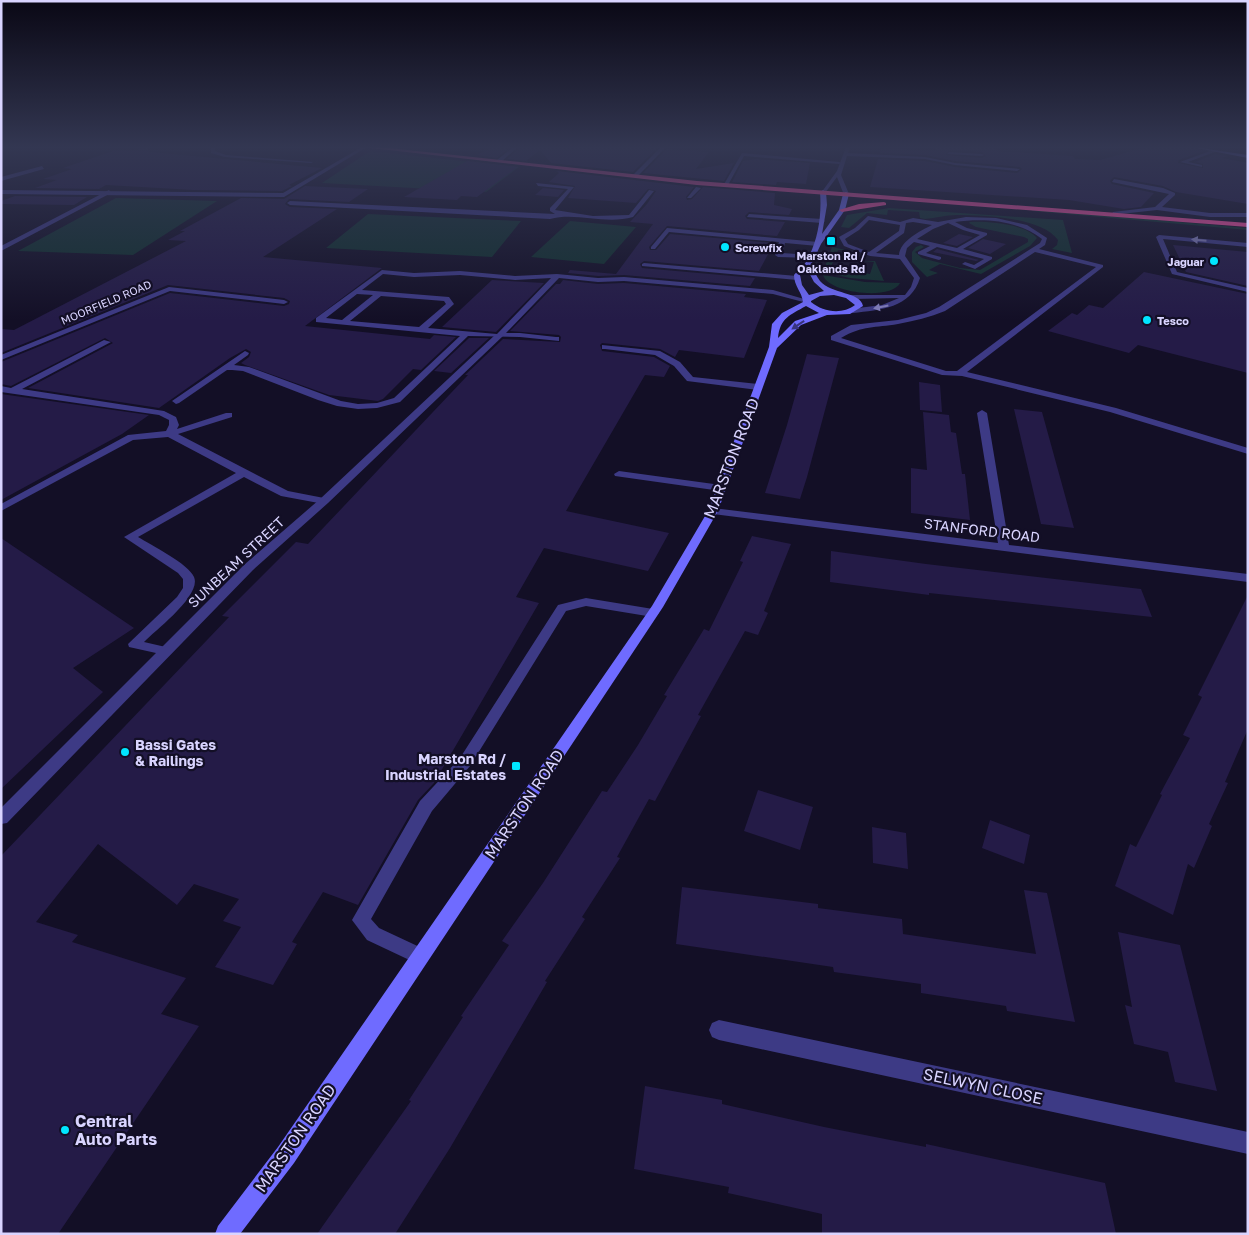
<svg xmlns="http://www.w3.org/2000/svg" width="1249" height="1235" font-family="'Golos Text',sans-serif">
<rect width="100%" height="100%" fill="#130f26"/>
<path fill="#12302f" d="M370,151L519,167L486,192L322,183Z
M116,198L217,201L133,255L18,251Z
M889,208L1063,220L1072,253L1052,249L1057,245L1058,240C1041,217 983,215 956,215C946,215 936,218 925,219L920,218L919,212L888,210L887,215L867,213L849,228L841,227L847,215Z
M1032,209L1248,228V230L1032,211Z
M368,214L521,221L492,257L326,248Z
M570,221L636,227L604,264L531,257Z
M970,222C987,221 1026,224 1037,238L1030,246L981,274L940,264L929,270L938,273L927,277L912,262V252L916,247L921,245L924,247L915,252L922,258L933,261L960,268L980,270L1028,242V239L1024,237L976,227L969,223Z
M832,247L846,250H838L830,269L842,270L841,274L857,275L858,272L870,274L874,262L863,261H875L884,281L850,278L823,272Z
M823,275L865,282L900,283C891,301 828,293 823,275Z"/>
<path fill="#241b47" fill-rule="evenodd" d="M146,147L150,152L322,168L289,185L292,186L282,191L194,190L106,185L99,189L35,188L57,180L43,179L72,169L63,168L116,150L135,151Z
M492,147H510L497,158L477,155Z
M520,147H643L657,148L633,172L551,163L540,150L526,161L507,159Z
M935,147L996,148V151L1073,156L1075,159L1100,160L1146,147H1192L1204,151L1179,160L1178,163L1203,168V164L1195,162L1215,154L1227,156L1222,158L1248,163V204L1176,192L1163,186L1114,177L1110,181L1112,184L1154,193L1141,207L1124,209L1069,200L870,187L878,159L925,161L955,167L1017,173L1022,169L1020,167L955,161L925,155L880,153L881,148L935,151ZM949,150L982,152L986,156L982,158L946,155Z
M667,149L709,152L696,169L734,163L724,181L643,173Z
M755,159L810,163L806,184L777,182L776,185L732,182L743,161Z
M467,161L518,167L477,197L461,196L457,200L404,197Z
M557,171L694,187L686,197L687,200L692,199L703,187L775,193L774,205L792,209L789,215L749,212L745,216L747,219L785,222L777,236L667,226L649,247L650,250H656L670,234L774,243L759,271L644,261L640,264L642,268L755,278L750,286L624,275L598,276L568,273L570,270L616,274L653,224L630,222L647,204L656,191L648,189L636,203L568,198L575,186L549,182L559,173Z
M305,186L368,189L349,202L289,199L285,204L290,207L337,209L263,257L382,268L305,326L430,339L434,335L456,337L421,370L413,369L383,399L378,401L329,395L245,365L241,363L249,357L251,352L246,349L230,358L159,408L28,388L113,343L105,338L11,386L1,384V362L170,293L284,306L289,304L290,301L284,298L168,285L1,353V329L14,330L186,241L168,240L185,231H180L241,198L284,199Z
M543,188L564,190L558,197L535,195Z
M15,196L87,197L74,205L1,204V201Z
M959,234L973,237L957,246L943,243Z
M983,239L1006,244L990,254L968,248Z
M1173,245L1248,252V286L1186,272Z
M937,249L979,260L976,261L933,252Z
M1144,272L1248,294V373L1138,345L1129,353L1048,331L1072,313L1077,315L1089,305L1103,308Z
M492,280L544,283L496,332L442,327Z
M563,280L598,284L624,283L746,294L744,297L767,300L744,358L679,350L675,357L660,349L602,343L600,345L602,351L654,357L670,366L664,377L645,375L566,511L669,533L648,571L544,548L516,597L539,603L434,783L418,800L358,905L323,892L292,942L297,944L273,985L215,967L241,927L223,921L239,899L194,884L177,905L98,844L36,922L78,935L72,942L186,978L161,1014L199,1026L58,1234H1V856L229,617L222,616L296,542L308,544L468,375H465L503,339L560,342L561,337L559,335L510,331L556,284H560Z
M469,338H489L451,373L434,371Z
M807,354L839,358L807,477L800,499L765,493L787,425Z
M919,382L940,385L942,412L920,410Z
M1,394L149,415L122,434L1,500Z
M1014,409L1042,412L1074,528L1041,524Z
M923,412L949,415L951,432L956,433L962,474H965L970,520L911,513V468L927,470Z
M752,536L791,544L764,611L768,613L758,635L745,631L698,715L701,716L655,801L649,799L617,857L620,858L582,917L585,919L545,981L547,982L450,1148L395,1234H317L411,1101L409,1100L463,1017L461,1016L509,945L502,941L543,883L602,791L607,792L638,745L667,696L664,695L704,629L709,631L743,562L740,561Z
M1,538L134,628L73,668L103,692L1,789Z
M831,551L926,564L1141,589L1152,617L929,593V595L830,582Z
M1248,595V729L1225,782L1228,783L1209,824L1212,826L1194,868L1188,864L1173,915L1115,886L1130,844L1136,847L1162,795L1160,794L1190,738L1183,735L1202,697L1198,695Z
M758,790L813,807L800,850L744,831Z
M990,820L1030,835L1024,864L982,848Z
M872,827L906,833L908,869L873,863Z
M682,887L818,904V908L902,919L903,934L1036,954L1024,890L1047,893L1075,1022L1007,1011L1006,1006L921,993V984L834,972L833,967L676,944Z
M1118,932L1180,945L1217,1091L1175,1082L1168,1052L1134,1044L1125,1005L1132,1007Z
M645,1086L722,1100V1104L824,1127L926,1147V1144L1105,1183L1116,1234H822V1214L728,1193L729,1187L634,1169Z"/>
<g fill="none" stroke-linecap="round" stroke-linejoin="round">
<path fill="#3d3a85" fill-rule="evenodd" d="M211,147H215V151L226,155L313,162L311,163L225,157L211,153Z
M1213,150L1217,151L1188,162L1202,165V167L1180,162Z
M949,152L982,154L984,155L982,156L947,154Z
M742,153L839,162L841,163L839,164L744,156L728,185L723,186Z
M42,166L44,169L1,181V177Z
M536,183L574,187L555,210L593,216L629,215L649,190L654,191L633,217C605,225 577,212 550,219L290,205L287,203L290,201L555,214L550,211V208L568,189L538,186Z
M696,187L701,188L691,198H687Z
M109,190L111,193L1,251V246Z
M749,214L822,219L825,221L822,223L747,217Z
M868,216L900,222L913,218L938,222L966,217L996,218L1027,225L1047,238L1045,245L1039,249L1103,265V267L967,372L1116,408L1248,448V454L1110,412L962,376L942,375L831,340V336L851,325L898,320L926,313L939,307L1040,243L1042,239C1018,220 984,218 955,222L967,228L987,233V235L963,249L992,257V259L975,269L962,264L965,262L974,265L984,259L937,247L926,253L941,257V259L939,260L918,254V252L930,246L914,242L907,248L905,256L920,278C911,308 880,310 853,313L849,311L850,309L882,305L899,298L852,299H849V295H905L911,287L914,278L900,259L870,256L844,246L839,237L855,228ZM869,220L900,225L899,231L869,252L848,244L845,239L859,230ZM913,222L932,225C920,231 900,241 899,255L876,253L904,233L906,223ZM948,223L963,230L980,235L957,248L917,239L933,229ZM1035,252L1096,267L957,371H946L841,338C863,325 875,328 898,324C914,321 930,317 945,311Z
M667,228L818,242L821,244L818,246L785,243L782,253L811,255L813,256V258L778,257L775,255L779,242L669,232L655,249H651V247Z
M1159,235L1248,243V247L1163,239L1177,272L1248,288V292L1172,274L1156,237Z
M644,263L797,276L800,278L797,280L642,266V264Z
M382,270L414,273L460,271L515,276L557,274L598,278L624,277L773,290L811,301L807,303L773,294L624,281L598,282L559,278L506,333H520L556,337H559V341L520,337L468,336L400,402L377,408L358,409L337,406L318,400L243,371L232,370H227L179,403L176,404L172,401L245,351L249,353L248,355L234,365L249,367L341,401L358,404L377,403L394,398L460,336L316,322V318ZM383,274L414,277L460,275L515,280L551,278L497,334L428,328L454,304L449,297L362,290ZM357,294L373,295L342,320L326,318ZM381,296L444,301L446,304L419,327L350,321Z
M104,340L111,342L22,389L164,411L176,417L179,425L177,429L226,413H232V417L178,434L288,491L324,498L329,501L324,504L281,496L244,477L138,537C151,545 189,564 194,577C202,595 156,630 144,642L170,648L172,651L170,654L165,655L129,647L128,644L177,597L183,588V579L178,573L124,537L236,473L168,437L133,440L1,511V504L128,435L166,431L169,425V420L159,415L1,392V386L11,388Z
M602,345L660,351L680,362L693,377L758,384L762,387L758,390L687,381L674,366L655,355L605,349H602Z
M619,471L721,485L726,488L721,491L615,476L614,474Z
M586,598L653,609L659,613L653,617L586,606L566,611L470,766L432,811L371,919L379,928L426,950L429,956L426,962L420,965L367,940L352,920L420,801L460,758L558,605Z"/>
<path fill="#3d3a85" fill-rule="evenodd" d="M362,147H367L284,197L1,194V190L283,193Z
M513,147H518L501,162H497V160Z
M661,147H666L637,177H633V175Z
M846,147H850L848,153L925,157L955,163L1020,169L1017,171L955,165L925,159L847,156L841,175L849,194L844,195L837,177L825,193H821L837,171Z
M1114,179L1163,188L1175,193V195L1162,207L1210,213H1248V217H1210L1157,210L1111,215L1113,212L1155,207L1169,194L1112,182Z
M169,287L284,300L288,302L284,304L170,291L1,360V355Z
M496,334L503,336L328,503L253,570L7,823L1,824V808L245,564L320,499Z
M982,410L987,413L1009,545L1248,574V582L713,514L708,511L713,508L998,543L977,413Z
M719,1020L1248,1132V1154L719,1040L712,1037L709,1030L712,1023Z"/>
<path fill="#6f6bff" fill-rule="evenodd" d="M1194,147L1248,155V158L1196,148Z
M823,190L826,192L827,205L822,234L839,210L843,194L846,192L849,194L845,210L821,244L812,263C814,269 816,276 820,281C831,294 861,292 863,306L850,314L827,315L801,325L777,348L718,511L663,607L294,1163L240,1234H215L218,1226L278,1147L652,606L708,511L769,347L772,324L782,313L803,302C802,292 794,286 794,275C798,270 804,266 807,260C818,241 822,215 820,192ZM807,269L814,282L824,291L809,295L802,285L800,275ZM834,295L846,298L855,305C842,315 823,312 811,302V301L820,296ZM806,306L819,313L795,321L778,338C780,318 790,315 806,306Z"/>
<path fill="#ff4fa3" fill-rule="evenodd" d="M362,147H380L697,181L1248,223V227L697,185Z
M884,202L886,203V205L842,212L839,210L859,204Z"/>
</g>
<defs><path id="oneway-solid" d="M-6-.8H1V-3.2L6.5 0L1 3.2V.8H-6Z" transform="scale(1.25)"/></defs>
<g fill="#837fbc">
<use href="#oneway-solid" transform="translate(1199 240) rotate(-175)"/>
<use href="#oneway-solid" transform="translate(881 307) rotate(169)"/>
</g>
<use fill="#38347d" href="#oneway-solid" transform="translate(798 325) rotate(146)"/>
<linearGradient id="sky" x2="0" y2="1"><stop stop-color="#0a0815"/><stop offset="0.46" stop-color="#333752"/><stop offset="1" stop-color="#333752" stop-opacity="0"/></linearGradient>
<rect width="1249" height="320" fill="url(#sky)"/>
<g fill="#00e5ff" stroke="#130f26" stroke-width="2">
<rect x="826" y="236" width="10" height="10" rx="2.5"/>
<circle cx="725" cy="247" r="5"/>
<circle cx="1214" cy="261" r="5"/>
<circle cx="1147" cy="320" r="5"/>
<circle cx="125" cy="752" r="5"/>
<rect x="511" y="761" width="10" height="10" rx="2.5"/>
<circle cx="65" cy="1130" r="5"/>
</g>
<g text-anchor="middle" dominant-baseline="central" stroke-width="4.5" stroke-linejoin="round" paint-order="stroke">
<g font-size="11" font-weight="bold" fill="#d9d4ff" stroke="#130f26" text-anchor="start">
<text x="735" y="247">Screwfix</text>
<text x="831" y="255" text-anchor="middle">Marston Rd /<tspan x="831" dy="13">Oaklands Rd</tspan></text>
<text x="1204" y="261" text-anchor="end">Jaguar</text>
<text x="1157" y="320">Tesco</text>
</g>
<g font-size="11" fill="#d9d4ff" stroke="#130f26">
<text transform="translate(106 302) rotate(-23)">MOORFIELD ROAD</text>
</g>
<g font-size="14" fill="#d9d4ff" stroke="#130f26">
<text transform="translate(982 530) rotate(7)">STANFORD ROAD</text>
<text transform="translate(236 562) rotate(-43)">SUNBEAM STREET</text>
</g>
<g font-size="14" font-weight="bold" fill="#d9d4ff" stroke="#130f26" text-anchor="start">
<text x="135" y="744">Bassi Gates<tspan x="135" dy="16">&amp; Railings</tspan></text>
<text x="506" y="758" text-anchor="end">Marston Rd /<tspan x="506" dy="16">Industrial Estates</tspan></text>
</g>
<g font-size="16" fill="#d9d4ff" stroke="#130f26">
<text transform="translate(731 458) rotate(-69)">MARSTON ROAD</text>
<text transform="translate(524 804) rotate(-56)">MARSTON ROAD</text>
<text transform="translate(983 1086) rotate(12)">SELWYN CLOSE</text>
<text transform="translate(295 1138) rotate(-55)">MARSTON ROAD</text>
</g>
<g font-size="16" font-weight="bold" fill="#d9d4ff" stroke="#130f26" text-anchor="start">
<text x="75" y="1121">Central<tspan x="75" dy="18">Auto Parts</tspan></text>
</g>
</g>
<rect width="1249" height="1235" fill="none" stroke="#d9d4ff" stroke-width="5"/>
</svg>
